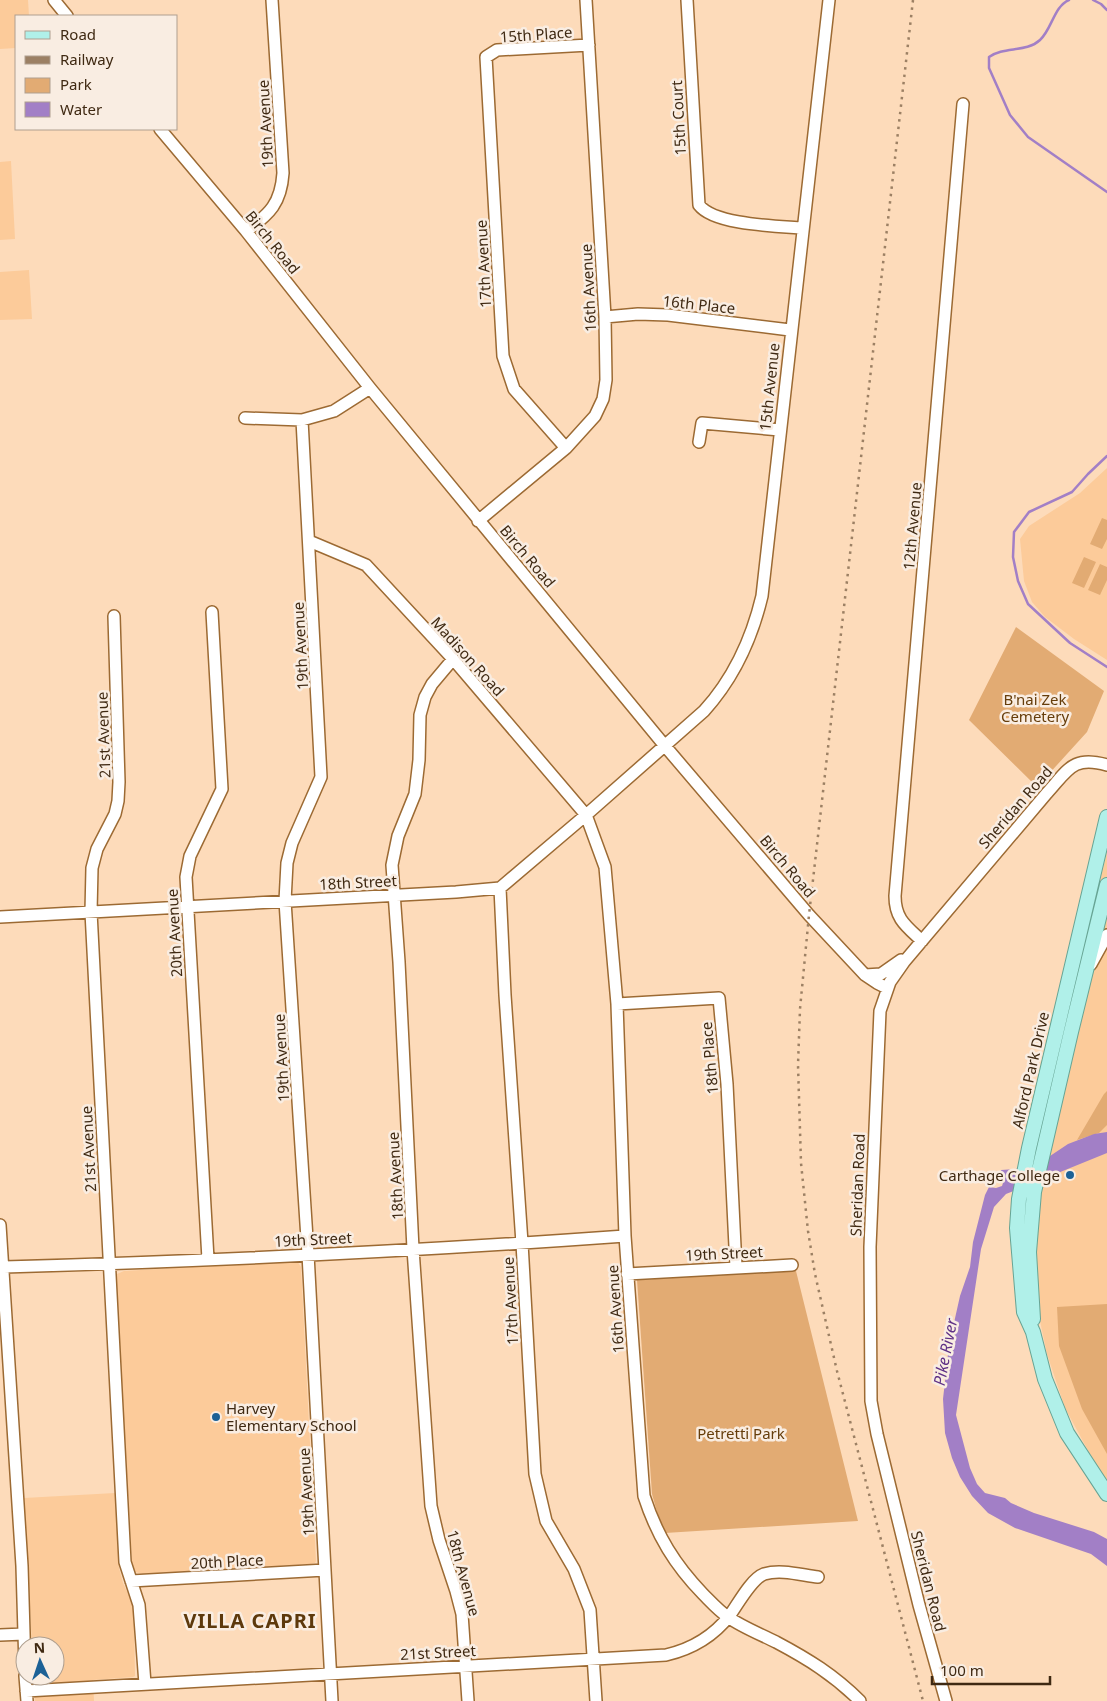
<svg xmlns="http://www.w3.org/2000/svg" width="1107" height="1701" font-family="'Noto Sans',sans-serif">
<rect width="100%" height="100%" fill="#fddbba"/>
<path fill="#fccb9a" d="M0,0H28L29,16H16V48L0,49Z
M11,161L15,239L0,240V162Z
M29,270L32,319L0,320V272Z
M1107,468V660L1074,639L1045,617L1032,602L1024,581L1020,539L1029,526L1080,493Z
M1107,852V1480L1097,1467L1065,1408L1047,1354L1024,1246L1025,1215L1041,1135Z
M297,1261L301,1267L316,1561L315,1563L311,1564L143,1574L135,1572L132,1562L116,1277L117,1274L124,1271Z
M115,1493L119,1568L123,1583L133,1604L134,1612L135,1676L133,1677L93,1680L94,1701H35L34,1676H55V1646H32L24,1498Z"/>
<path fill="#e2ab73" d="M1102,518L1107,520V539L1102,549L1090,544Z
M1084,557L1096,562L1084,588L1072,583Z
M1100,564L1107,567V580L1100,595L1088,590Z
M1016,627L1104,691L1087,732L1037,787L969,720Z
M1107,1091V1125L1099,1133L1077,1140L1104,1094Z
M796,1271L858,1521L665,1533L657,1512L652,1494L637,1280Z
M1107,1304V1454L1082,1409L1059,1346L1057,1307Z"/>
<path fill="#a27fc6" d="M1107,1132V1153L1006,1194L994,1207L981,1249L956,1415L970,1468L977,1484L985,1493L1005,1498L1011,1503L1034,1513L1094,1532L1107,1539V1566L1091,1554L1015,1528L988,1513L972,1496L960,1477L952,1458L945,1433L943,1399L949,1345L960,1296L970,1267L973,1242L985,1195L989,1187L996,1188L1002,1186L1003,1183L1000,1174L1001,1170L1016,1169L1047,1158L1068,1144L1094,1134Z"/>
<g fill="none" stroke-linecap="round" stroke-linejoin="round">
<path stroke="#a27fc6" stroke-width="2.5" d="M1069,0C1054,6 1052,29 1040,40C1026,53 1004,46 989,57V68L1010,115L1028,137L1107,192
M1093,0L1101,4L1107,10
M1107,456L1088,474L1072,492L1029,512L1014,532L1013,557L1018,581L1028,604L1070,643L1107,667"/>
<defs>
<path id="minor" d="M54,0L67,16
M687,0L699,205C714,225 777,226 802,228
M160,129L246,231L370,388L665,746L809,915L865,975L877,983L887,988
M246,231C270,214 281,203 283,173L272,0
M605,317L638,314L668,315L790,330
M245,418L302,420L334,411L370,388
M302,420L321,777L292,843L287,863L285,901L308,1254L332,1701
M699,442L702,423L780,430
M566,448L514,389L503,356L486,57L497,50L589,45
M478,521L566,448L595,416L603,399L606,380L605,317L586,0
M309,541L366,565L453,659L586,815L605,867L617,1004L625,1236L644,1496C657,1536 675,1565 703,1594C711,1602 719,1611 728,1617C742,1627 760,1634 776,1642C808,1659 834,1675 860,1701
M114,616L119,782L118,801L115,814L97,849L92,868L91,912L125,1562L139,1605L145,1684
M453,659L432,684L425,697L420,715L419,760L415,794L398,836L392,865L399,962L413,1249L431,1506L439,1540L456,1591L462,1614L468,1701
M500,888L505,995L522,1243L535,1474L546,1521L574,1569L590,1610L596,1701
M0,917L456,892L500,888L586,815L704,711C733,679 752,638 762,596L829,0
M922,941C906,926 895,919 895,896L963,104
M1091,964L1107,935
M865,975L881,974L901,960
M617,1004L719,998L727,1084L736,1267
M0,1225L22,1566L25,1667
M208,1259L186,877L190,856L222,789L212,612
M4,1267C211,1261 418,1251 625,1236
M627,1274L792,1265
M131,1581L325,1570
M0,1635L24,1634
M25,1676L27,1701
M26,1691L666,1655C692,1649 713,1637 730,1615C738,1604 751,1579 764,1574C781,1569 801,1575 818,1577
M946,1701L919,1605L877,1434L871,1401L870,1247L880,1011L890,982L904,962L1047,793C1068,770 1073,755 1107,765"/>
<path id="major" d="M1107,817L1029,1148L1019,1199L1017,1228L1024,1312L1033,1332L1045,1379L1067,1433L1107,1494
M1033,1319L1029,1252L1034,1192L1071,1032L1107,885"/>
</defs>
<use href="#minor" stroke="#9c6a33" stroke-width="14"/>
<use href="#major" stroke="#67a494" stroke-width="16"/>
<use href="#minor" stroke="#fff" stroke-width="11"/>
<use href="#major" stroke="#b0f0e9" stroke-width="14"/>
<path stroke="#9c8064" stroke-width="2.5" stroke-dasharray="2.5 5" stroke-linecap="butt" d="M913,0L809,915L800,1009L798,1065L801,1163L808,1231L815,1274L837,1371L923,1701"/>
</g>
<g fill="#1c6196" stroke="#f9ede2" stroke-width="2">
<circle cx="1070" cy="1175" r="5"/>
<circle cx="216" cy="1417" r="5"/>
</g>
<g text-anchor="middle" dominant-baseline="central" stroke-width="5" stroke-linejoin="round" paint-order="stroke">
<g font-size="15" fill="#3f2912" stroke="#f9ede2">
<text transform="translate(536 34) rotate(-4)">15th Place</text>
<text transform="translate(678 118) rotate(-93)">15th Court</text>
<text transform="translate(265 124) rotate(-93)">19th Avenue</text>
<text transform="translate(273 242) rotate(51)">Birch Road</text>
<text transform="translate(483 264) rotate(-93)">17th Avenue</text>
<text transform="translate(588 288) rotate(-93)">16th Avenue</text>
<text transform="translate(699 304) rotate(6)">16th Place</text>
<text transform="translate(769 387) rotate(-84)">15th Avenue</text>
<text transform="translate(912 526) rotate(-85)">12th Avenue</text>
<text transform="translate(528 556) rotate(50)">Birch Road</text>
<text transform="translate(300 646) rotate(-93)">19th Avenue</text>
<text transform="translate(468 656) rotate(48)">Madison Road</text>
<text transform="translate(103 735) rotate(-92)">21st Avenue</text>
<text transform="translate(1015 807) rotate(-49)">Sheridan Road</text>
<text transform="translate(788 866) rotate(50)">Birch Road</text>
<text transform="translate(358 882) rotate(-3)">18th Street</text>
<text transform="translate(174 933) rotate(-93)">20th Avenue</text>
<text transform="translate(281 1058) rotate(-93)">19th Avenue</text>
<text transform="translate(709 1058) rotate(-95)">18th Place</text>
<text transform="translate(1030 1070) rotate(-77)">Alford Park Drive</text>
<text transform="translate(88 1149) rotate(-93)">21st Avenue</text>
<text transform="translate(395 1176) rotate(-93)">18th Avenue</text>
<text transform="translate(857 1185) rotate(-88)">Sheridan Road</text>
<text transform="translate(313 1239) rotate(-3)">19th Street</text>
<text transform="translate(724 1253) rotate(-3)">19th Street</text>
<text transform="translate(510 1301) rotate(-93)">17th Avenue</text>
<text transform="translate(615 1309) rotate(-94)">16th Avenue</text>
<text transform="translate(306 1492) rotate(-93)">19th Avenue</text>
<text transform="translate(227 1561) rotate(-3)">20th Place</text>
<text transform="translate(464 1573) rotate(75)">18th Avenue</text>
<text transform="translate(929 1581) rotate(76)">Sheridan Road</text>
<text transform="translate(438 1652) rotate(-3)">21st Street</text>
</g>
<g font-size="15" fill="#663d0a" stroke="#f9ede2">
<text x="1035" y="699">B'nai Zek<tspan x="1035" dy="17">Cemetery</tspan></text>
<text x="741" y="1433">Petretti Park</text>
</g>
<g font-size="15" fill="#3f2912" stroke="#f9ede2" text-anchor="end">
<text x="1060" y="1175">Carthage College</text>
<text x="226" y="1408" text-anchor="start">Harvey<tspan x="226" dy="17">Elementary School</tspan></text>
</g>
<g font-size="16" font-style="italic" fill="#5f3186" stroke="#f9ede2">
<text transform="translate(945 1352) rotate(-79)">Pike River</text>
</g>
<g font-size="20" font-weight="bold" letter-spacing="1" fill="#5d390c" stroke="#f9ede2">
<text x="250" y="1620">VILLA CAPRI</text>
</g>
</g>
<rect x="15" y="15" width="162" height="115" fill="#f9ede2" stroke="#af9f8f"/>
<rect x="25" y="31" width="25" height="8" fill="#b0f0e9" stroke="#af9f8f"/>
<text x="60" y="40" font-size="15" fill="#3f2912">Road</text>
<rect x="25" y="56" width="25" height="8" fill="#9c8064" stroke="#af9f8f"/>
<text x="60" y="65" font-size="15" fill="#3f2912">Railway</text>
<rect x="25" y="78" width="25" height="15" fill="#e2ab73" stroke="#af9f8f"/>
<text x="60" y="90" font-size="15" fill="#3f2912">Park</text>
<rect x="25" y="102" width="25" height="15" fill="#a27fc6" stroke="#af9f8f"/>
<text x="60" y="115" font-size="15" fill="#3f2912">Water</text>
<g transform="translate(40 1661) rotate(357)"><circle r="24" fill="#f9ede2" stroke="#af9f8f"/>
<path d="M0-4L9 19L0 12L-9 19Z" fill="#1c6196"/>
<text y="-8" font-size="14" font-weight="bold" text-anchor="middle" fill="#3f2912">N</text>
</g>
<path d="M932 1676v8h118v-8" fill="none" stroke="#3f2912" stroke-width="2.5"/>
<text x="940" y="1676" font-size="15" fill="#3f2912" stroke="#f9ede2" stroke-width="4" paint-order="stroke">100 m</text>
</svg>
